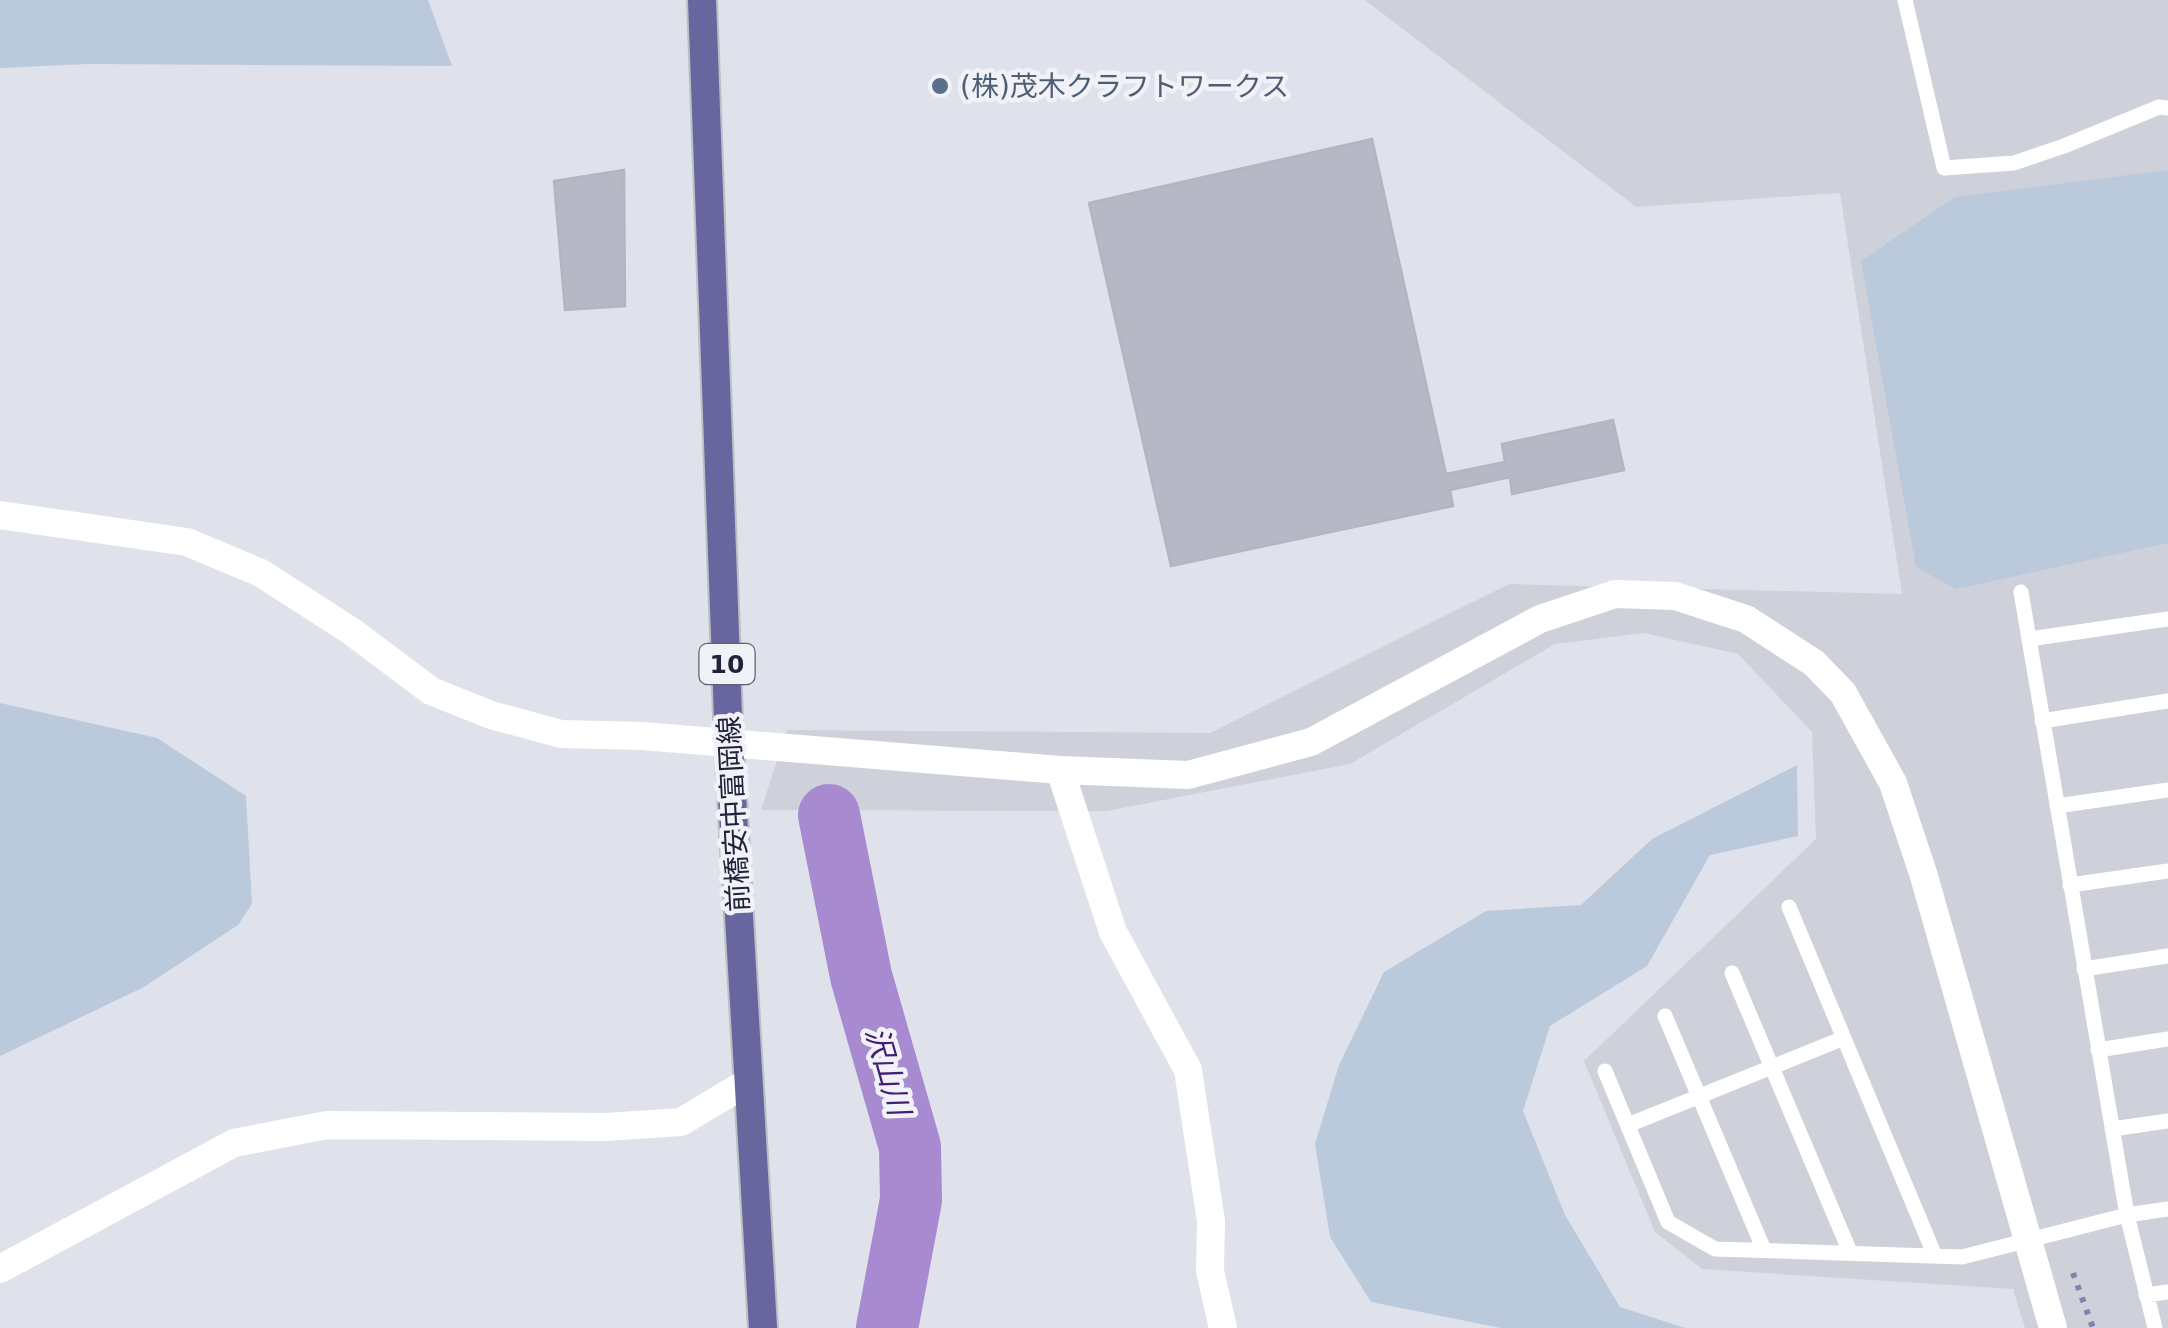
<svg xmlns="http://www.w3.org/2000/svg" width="2168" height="1328" font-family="'DejaVu Sans','Noto Sans JP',sans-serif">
<rect width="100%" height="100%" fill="#e0e2eb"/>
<path fill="#cfd1da" d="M1365,0H2168V1328H2025L2013,1289L1702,1269L1655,1232L1584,1061L1816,839L1812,732L1738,654L1644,633L1555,644L1350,764L1107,811L761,810L787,730L1210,733L1509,584L1902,594L1840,193L1636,207Z"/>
<path fill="#bac9db" d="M0,0H428L452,66L88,64L0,68Z
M2168,170V543L1956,589L1916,567L1861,261L1955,197Z
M0,703L157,738L246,796L252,904L238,925L144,987L0,1056Z
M1797,765L1798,836L1710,855L1647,966L1550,1026L1523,1111L1565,1215L1620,1307L1685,1328H1501L1371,1302L1330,1237L1315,1144L1339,1065L1384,972L1486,911L1581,905L1652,839Z"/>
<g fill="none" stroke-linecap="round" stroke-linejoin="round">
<path stroke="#a78acf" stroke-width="62" d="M829,815L861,976L910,1147L911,1200L887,1328"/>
</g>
<path fill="#b6b8c5" stroke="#b3b5c4" stroke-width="2.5" d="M1372,139L1446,474L1505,462L1502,444L1613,420L1624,470L1512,494L1510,477L1450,490L1453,506L1171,566L1089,203Z
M624,170L625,306L565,310L554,181Z"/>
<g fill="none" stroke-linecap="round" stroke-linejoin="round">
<defs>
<path id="primary" d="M702,0L729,745L763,1328"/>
</defs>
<use href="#primary" stroke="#bdbdc4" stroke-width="32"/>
<path stroke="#8283ad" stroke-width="6" stroke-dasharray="5 8" stroke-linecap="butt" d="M2073,1273L2093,1328"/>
<path stroke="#fff" stroke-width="15" d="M1905,0L1944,168L2014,163L2064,146L2159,107L2168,108
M2021,592L2029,639
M2042,721L2168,701
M2057,806L2168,790
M2070,885L2168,871
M1789,907L1935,1256
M2084,969L2168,956
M1732,973L1850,1252
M1665,1016L1764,1250
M2098,1050L2168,1039
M1605,1071L1668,1222L1715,1249L1962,1257L2127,1215L2168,1209
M1628,1125L1844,1038
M2112,1129L2168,1121
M2146,1295L2168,1292
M2155,1328L2127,1215L2029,639L2168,619"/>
<path stroke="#fff" stroke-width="28" d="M1060,770L1113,932L1188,1070L1211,1221L1210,1271L1223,1328
M0,1269L234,1143L327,1125L606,1127L681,1122L748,1082"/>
<path stroke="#fff" stroke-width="28" d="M0,515L187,542L261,573L351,631L431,691L491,715L561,734L642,736L1060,770L1188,775L1311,742L1540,619L1615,594L1675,596L1746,619L1814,663L1843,693L1893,783L1923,873L2053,1328"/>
<use href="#primary" stroke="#67669f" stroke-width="28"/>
</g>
<circle fill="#5c6f8a" stroke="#f1f2f7" stroke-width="4" cx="940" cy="86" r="10"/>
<g text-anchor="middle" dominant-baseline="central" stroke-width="9" stroke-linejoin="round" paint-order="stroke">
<rect fill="#f1f2f7" stroke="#606073" stroke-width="2.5" x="699.5" y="644" width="55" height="40" rx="8"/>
<g font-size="25" font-weight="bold" fill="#22223b">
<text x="727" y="664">10</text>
</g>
<g font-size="28" fill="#4e5e75" stroke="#f1f2f7" text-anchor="start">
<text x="960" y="86">(株)茂木クラフトワークス</text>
</g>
<g font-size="28" fill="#22223b" stroke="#f1f2f7">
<text transform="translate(734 814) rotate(-93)">前橋安中富岡線</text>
</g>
<g font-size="30" font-style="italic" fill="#441e74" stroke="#f1f2f7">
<text transform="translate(888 1071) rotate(74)">沢山川</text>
</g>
</g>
</svg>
